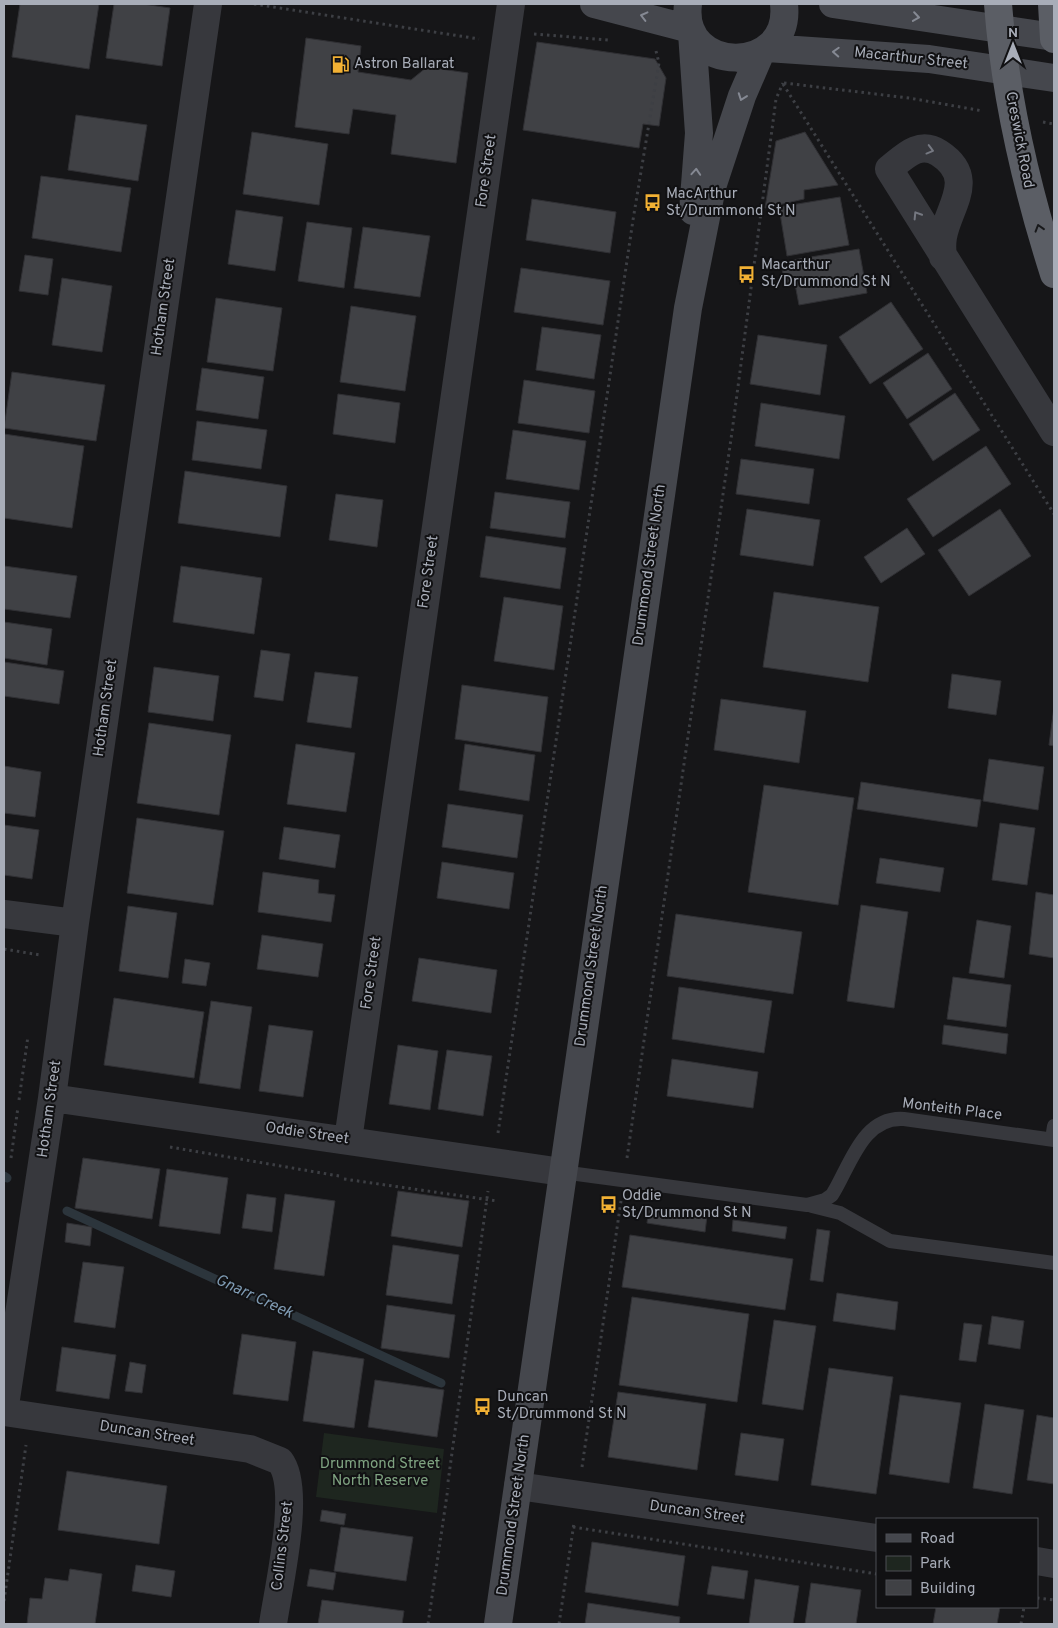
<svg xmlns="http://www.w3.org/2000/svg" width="1058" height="1628" font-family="Overpass,sans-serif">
<rect width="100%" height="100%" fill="#161618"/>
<path fill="#1e261f" d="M324,1433L444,1449L437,1513L316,1497Z"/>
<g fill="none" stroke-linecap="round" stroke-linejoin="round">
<path stroke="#2c353c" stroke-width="9" d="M4,1176L7,1178
M67,1211L441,1383"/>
</g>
<path fill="#404145" stroke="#303034" d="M20,4H99L89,69L12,57Z
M114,4H143L170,8L162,66L106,58Z
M306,38L361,46L358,72L411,80L427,67L468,73L456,163L391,154L396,115L353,109L349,134L295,127Z
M537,42L655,59L666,78L659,126L643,124L639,148L523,130Z
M76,115L147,125L138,181L68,170Z
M252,132L328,144L319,205L243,194Z
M805,132L838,185L804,190V199L765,208L776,141Z
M41,176L131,188L121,252L32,238Z
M840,197L849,245L787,256L779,207Z
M532,199L616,212L610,253L526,240Z
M236,210L283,217L275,271L228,264Z
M307,222L352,228L344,288L298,281Z
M363,227L430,236L420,297L354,288Z
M859,249L867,293L799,305L795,284L785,286L781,262Z
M25,255L53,259L48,295L19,291Z
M521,268L610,281L603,325L514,312Z
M62,278L112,286L102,352L52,345Z
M216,298L282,308L273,371L207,362Z
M891,302L923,349L870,384L839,337Z
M351,306L416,316L405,391L340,382Z
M542,327L601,335L594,379L536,370Z
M758,335L827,345L820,395L750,384Z
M928,353L952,389L907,419L883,383Z
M202,368L264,377L258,419L196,410Z
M12,372L105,385L96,441L4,428Z
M524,380L595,391L589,433L518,423Z
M955,393L980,430L933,461L909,424Z
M338,394L400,403L395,443L333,434Z
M761,403L845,416L839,459L755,446Z
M197,421L267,430L261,469L192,460Z
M513,430L586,441L579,490L506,479Z
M4,434L84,446L72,528L4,518Z
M986,446L1011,484L933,537L907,499Z
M741,459L814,469L809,504L736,494Z
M185,471L287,486L280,537L178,523Z
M495,492L570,502L565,538L490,528Z
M336,494L383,500L377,547L329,540Z
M747,509L820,520L813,566L740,555Z
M1000,509L1031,556L969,596L938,550Z
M907,528L925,554L881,583L864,557Z
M486,536L566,548L560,589L480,577Z
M4,566L77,576L70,618L4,609Z
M181,566L262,578L254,634L173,622Z
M774,592L879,607L868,682L763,667Z
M504,597L563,606L554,670L494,661Z
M4,622L52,629L47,665L4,658Z
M261,650L290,654L283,701L254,697Z
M4,662L64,671L59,704L4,696Z
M154,667L219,676L213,721L148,712Z
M315,672L358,677L351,728L307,722Z
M952,674L1001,681L996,715L948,708Z
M462,685L548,697L541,752L455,739Z
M721,699L806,711L799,763L714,750Z
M1054,707V746L1049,745Z
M149,723L231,735L219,815L137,803Z
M296,744L355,753L346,812L287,804Z
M465,744L535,755L529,801L459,790Z
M989,759L1044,767L1038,810L983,801Z
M4,766L41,772L35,817L4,813Z
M861,782L981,800L977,827L857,809Z
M764,785L854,798L838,905L748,892Z
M448,804L523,815L517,858L442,847Z
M137,818L224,831L213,905L127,893Z
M1000,823L1035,828L1027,885L992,880Z
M4,825L39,830L32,879L4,875Z
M284,827L340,835L335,868L279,859Z
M880,858L944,868L940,892L876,883Z
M442,862L514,873L509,909L437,898Z
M263,872L319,880L318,893L335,895L331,922L258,912Z
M1036,892L1054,895V958L1029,954Z
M861,905L908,912L894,1008L847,1001Z
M128,906L177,913L168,978L119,971Z
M676,914L802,932L793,994L667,976Z
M977,920L1011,926L1004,978L969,973Z
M262,935L323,944L318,977L257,969Z
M419,958L497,970L491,1013L412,1001Z
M185,959L210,963L206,986L182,983Z
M953,977L1011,985L1006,1027L947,1019Z
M679,987L772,1001L764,1053L672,1039Z
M114,998L204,1012L194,1078L104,1065Z
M211,1001L252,1007L240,1089L199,1083Z
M269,1025L313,1031L303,1097L259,1091Z
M944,1025L1008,1034L1006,1054L942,1044Z
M398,1045L438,1051L430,1110L389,1104Z
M447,1050L492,1056L483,1116L438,1109Z
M672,1059L758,1072L753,1108L667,1096Z
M83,1158L160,1169L152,1219L75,1208Z
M167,1169L228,1178L220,1234L159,1226Z
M398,1191L469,1201L462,1247L391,1236Z
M247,1194L276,1198L272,1232L242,1228Z
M285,1194L335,1201L324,1276L274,1269Z
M649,1208L707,1216L705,1232L647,1223Z
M733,1220L787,1227L785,1239L732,1231Z
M67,1223L92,1227L90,1246L65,1242Z
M817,1229L830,1231L823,1282L810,1280Z
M630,1235L793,1259L785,1310L622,1287Z
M393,1245L459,1255L452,1304L386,1295Z
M83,1262L124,1267L115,1328L74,1322Z
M837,1293L898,1302L895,1330L833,1321Z
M632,1297L749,1314L737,1402L619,1385Z
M387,1305L455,1315L449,1358L381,1348Z
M992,1316L1024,1321L1020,1349L988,1344Z
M774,1320L816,1326L803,1410L762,1404Z
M964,1323L982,1325L976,1362L959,1360Z
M242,1334L296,1342L288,1401L233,1394Z
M62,1347L116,1355L109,1399L56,1391Z
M313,1351L364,1359L354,1428L303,1421Z
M130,1362L146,1365L142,1393L125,1391Z
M829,1368L893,1377L876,1494L811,1485Z
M375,1380L444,1390L437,1437L368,1427Z
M618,1392L706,1404L697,1470L608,1457Z
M900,1395L961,1403L949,1483L889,1474Z
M985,1404L1024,1410L1012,1494L973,1488Z
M1037,1415L1054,1418V1484L1027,1480Z
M741,1433L784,1439L778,1481L735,1475Z
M67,1471L167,1486L159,1544L58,1530Z
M322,1510L346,1514L344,1525L320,1521Z
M341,1527L413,1537L406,1581L334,1571Z
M592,1542L685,1556L678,1606L585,1592Z
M136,1565L175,1571L171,1597L132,1591Z
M712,1566L748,1571L744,1599L707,1594Z
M70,1569L102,1574L95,1624H27L30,1598L42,1599L45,1578L68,1581Z
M310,1569L336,1573L333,1590L307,1586Z
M755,1579L799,1586L793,1624H749Z
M811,1583L861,1590L856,1624H805Z
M322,1600L404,1611L402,1624H318Z
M588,1603L680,1617L679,1624H585Z
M936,1607H1000L997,1624H933Z"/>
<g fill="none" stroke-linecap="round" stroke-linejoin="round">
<path stroke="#3d3f44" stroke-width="3" stroke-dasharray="2.5 4" stroke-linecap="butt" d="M254,4L479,39
M534,34L608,40
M784,83L909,98L983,111
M783,84L1054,514
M1043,122L1054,124
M4,949L40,955
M19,1100L28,1036
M498,1133L633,220L659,63L656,51
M170,1147L339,1176
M11,1158L18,1107
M627,1158L732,432L776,99L783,83
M344,1179L497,1201
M582,1467L621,1201
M448,1482L488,1191
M573,1527L877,1574
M1037,1598L1054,1600
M4,1601L26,1445
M428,1624L448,1488
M559,1624L574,1523
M1021,1624L1024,1607"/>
<path stroke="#37383d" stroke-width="14" d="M1052,1139L1054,1126
M562,1172L807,1205L825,1200L832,1195C850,1167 862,1116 904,1119L1054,1140
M812,1206L840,1213L890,1241L1054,1263"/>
<path stroke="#37383d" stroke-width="28" d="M208,4L75,923L52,1098L4,1412L250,1449L280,1461C302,1489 278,1588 273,1624
M943,257C942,250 942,243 943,237C948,207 978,178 939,153C919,140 904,157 889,169L1054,432
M4,914L75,923
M52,1098L562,1172
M348,1140L511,4
M518,1486L877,1538
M1037,1561L1054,1564"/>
<path stroke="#45474d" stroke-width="28" d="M594,4L690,29
M688,4C679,75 792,76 784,4
M833,4L1054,37
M692,33L699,133L693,211
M767,48L929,59L1054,78
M498,1624L688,308L712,187L742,96L761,52"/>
<path stroke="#5b5e65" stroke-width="28" d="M998,4C1005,97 1026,186 1054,274
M1052,4L1054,39"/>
</g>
<defs><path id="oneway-chevron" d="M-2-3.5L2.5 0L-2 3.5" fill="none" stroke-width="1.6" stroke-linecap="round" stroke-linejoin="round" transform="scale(1.25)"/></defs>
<g stroke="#858993">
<use href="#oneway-chevron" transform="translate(644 16) rotate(-166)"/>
<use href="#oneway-chevron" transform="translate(916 17) rotate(8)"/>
<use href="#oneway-chevron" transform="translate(836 52) rotate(-177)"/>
<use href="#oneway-chevron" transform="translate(742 97) rotate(110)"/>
<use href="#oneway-chevron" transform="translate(696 172) rotate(-86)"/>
</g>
<g stroke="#757881">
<use href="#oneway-chevron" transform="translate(930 150) rotate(15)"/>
<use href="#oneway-chevron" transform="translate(917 215) rotate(-122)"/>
</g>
<use stroke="#18191b" href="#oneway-chevron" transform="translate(1039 228) rotate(-107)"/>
<defs>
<symbol id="fuel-bare" viewBox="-9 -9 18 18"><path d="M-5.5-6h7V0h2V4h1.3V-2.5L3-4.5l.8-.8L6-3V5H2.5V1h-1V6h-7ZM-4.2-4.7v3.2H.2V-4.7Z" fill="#f2b134" stroke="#111113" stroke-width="2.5" paint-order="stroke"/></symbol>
<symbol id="bus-bare" viewBox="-9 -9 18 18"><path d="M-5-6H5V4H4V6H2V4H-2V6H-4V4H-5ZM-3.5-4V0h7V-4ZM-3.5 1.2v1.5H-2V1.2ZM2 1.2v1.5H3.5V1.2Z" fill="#f2b134" stroke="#111113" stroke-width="2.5" paint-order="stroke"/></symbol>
</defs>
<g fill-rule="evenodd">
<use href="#fuel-bare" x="328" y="52" width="25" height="25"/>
<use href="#bus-bare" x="640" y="190" width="25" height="25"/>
<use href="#bus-bare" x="734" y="262" width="25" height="25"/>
<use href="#bus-bare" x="596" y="1192" width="25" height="25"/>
<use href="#bus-bare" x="470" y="1394" width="25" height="25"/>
</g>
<g text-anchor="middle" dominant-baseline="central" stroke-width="4" stroke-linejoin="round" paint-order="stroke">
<g font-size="15" fill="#a8adb8" stroke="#111113">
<text transform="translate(911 59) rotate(6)">Macarthur Street</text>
<text transform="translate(1019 140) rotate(79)">Creswick Road</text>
<text transform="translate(487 171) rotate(-82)">Fore Street</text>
<text transform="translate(164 307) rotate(-82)">Hotham Street</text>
<text transform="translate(650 565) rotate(-82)">Drummond Street North</text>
<text transform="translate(429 572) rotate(-82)">Fore Street</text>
<text transform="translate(106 708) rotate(-82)">Hotham Street</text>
<text transform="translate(592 966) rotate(-82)">Drummond Street North</text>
<text transform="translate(372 973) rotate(-82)">Fore Street</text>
<text transform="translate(50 1109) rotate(-82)">Hotham Street</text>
<text transform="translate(952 1110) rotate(7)">Monteith Place</text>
<text transform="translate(307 1134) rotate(8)">Oddie Street</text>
<text transform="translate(147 1434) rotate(9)">Duncan Street</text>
<text transform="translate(697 1513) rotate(8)">Duncan Street</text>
<text transform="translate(514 1515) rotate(-82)">Drummond Street North</text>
<text transform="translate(283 1546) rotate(-83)">Collins Street</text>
</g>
<g font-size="15" fill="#a8adb8" stroke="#111113" text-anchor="start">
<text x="354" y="64">Astron Ballarat</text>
<text x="666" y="194">MacArthur<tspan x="666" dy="17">St/Drummond St N</tspan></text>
<text x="761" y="265">Macarthur<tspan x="761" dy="17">St/Drummond St N</tspan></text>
<text x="622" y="1196">Oddie<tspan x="622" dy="17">St/Drummond St N</tspan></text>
<text x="497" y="1397">Duncan<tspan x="497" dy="17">St/Drummond St N</tspan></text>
</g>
<g font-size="15" fill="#7fa381" stroke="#111113">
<text x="380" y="1464">Drummond Street<tspan x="380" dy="17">North Reserve</tspan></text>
</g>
<g font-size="16" font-style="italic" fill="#7f9bb3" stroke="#111113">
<text transform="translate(254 1297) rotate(25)">Gnarr Creek</text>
</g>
</g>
<rect width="1058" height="1628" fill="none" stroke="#a8adb8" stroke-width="10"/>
<rect x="876" y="1518" width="162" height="90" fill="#111113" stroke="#4d4f55"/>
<rect x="886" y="1534" width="25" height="8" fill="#45474d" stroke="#4d4f55"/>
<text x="920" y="1543" font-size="15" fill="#a8adb8">Road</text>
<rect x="886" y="1556" width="25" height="15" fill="#1e261f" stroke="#4d4f55"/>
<text x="920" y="1568" font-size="15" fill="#a8adb8">Park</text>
<rect x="886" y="1580" width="25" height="15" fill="#404145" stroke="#4d4f55"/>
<text x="920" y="1593" font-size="15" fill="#a8adb8">Building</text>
<g transform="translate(1013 45)" stroke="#111113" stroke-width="4" paint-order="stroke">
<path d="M0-4L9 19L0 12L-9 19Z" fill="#a8adb8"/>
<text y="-8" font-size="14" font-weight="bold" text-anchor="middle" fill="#a8adb8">N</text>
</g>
</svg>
